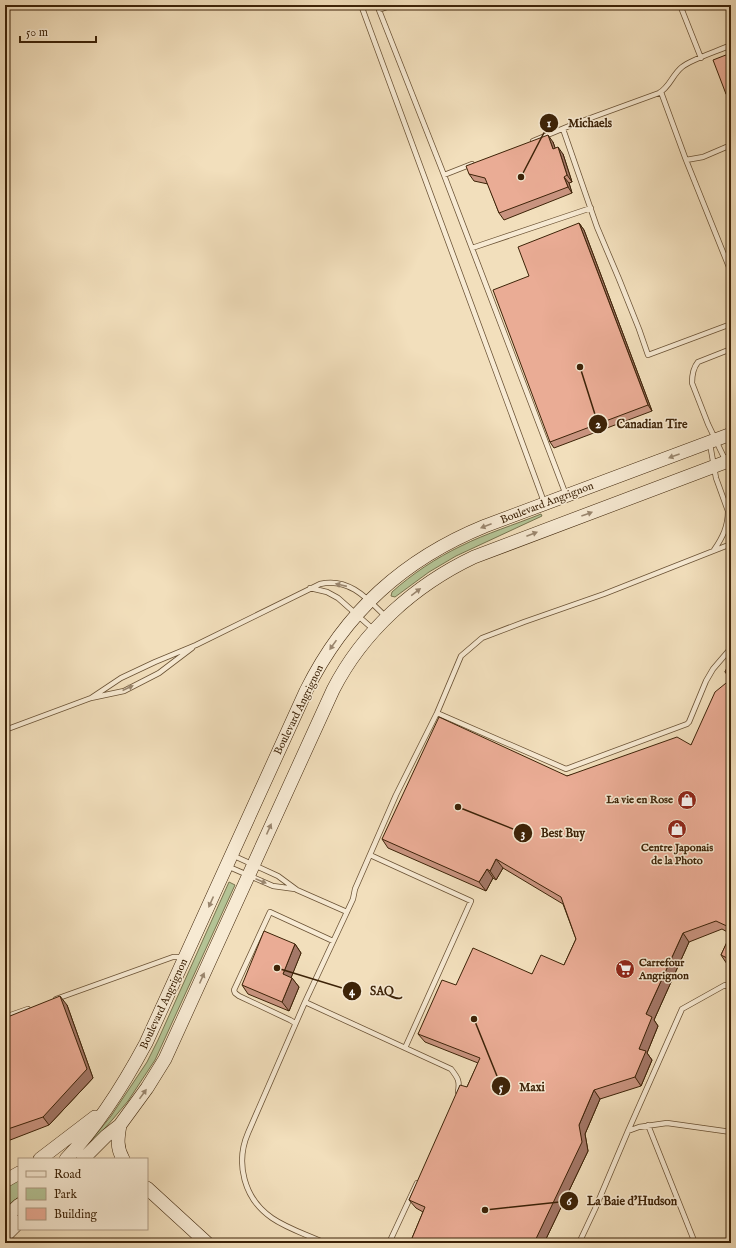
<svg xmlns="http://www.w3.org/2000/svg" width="736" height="1248" font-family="'IM FELL English',serif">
<rect width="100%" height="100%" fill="#f2dfbc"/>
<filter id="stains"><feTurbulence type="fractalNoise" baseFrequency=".005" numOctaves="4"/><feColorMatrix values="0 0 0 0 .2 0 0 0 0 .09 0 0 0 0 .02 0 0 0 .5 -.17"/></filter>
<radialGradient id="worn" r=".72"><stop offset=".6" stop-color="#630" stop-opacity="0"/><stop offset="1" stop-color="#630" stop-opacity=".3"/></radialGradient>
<path fill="#b4c395" stroke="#78734e" d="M541,514L542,516L456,556L429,572L395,597L391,596L392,592C412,574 436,558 461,546C487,533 514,525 541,514Z
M229,882L235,885L155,1060L128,1101L113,1119L90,1145L89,1143L111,1116L147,1062L158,1040Z
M19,1178V1196L5,1210V1186Z"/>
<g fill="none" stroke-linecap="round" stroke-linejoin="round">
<defs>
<path id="lane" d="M361,5L544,502
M392,5L379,10L444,175L566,495
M680,5L701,58
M661,92L686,160L731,272
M563,129L597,227L619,279L639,329L648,355L731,324
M533,141L574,124L659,93C670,87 672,75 682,67C692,59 718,51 731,45
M686,160L703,157L731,145
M444,175L472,164
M472,248L591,208
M731,349L698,362C693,368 692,374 692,383L708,424L731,472
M710,444L716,478L728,511L731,515
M714,550C723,537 728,526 728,511
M310,588L327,592L338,598L374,630
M91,698L121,678L155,662L196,645L320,584C348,577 367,598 385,616
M437,713L566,769L687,724L689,722L706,681L713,669L731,648
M5,730L91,698L124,691L159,673L192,648
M232,855L278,876L297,890L347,912
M370,855L471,901L405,1048
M227,866L273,886L295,889
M56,999L173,957H183
M305,1002L451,1069C458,1078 460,1081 458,1092
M5,1017L28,1009
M295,1023L290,1020L239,996L235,993L234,990L270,912L333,941
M648,1125L695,1243
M628,1131L682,1009L725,985L731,989
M325,1243C308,1235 288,1229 272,1218C244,1199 235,1163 248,1133L305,1002L353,899L355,889L396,795L437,713L461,656L482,638L524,622L604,594L731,544
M389,1243L417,1183
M579,1243L595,1209L628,1131L639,1127L667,1123L731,1132"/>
<path id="secondary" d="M120,1125C118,1137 116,1147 123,1159
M40,1159L95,1117
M66,1159C98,1126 124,1084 146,1043L306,691C345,612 404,559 485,526L731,434
M83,1159L106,1136L120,1125L147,1088L165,1059L333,690C363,631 415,585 474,557L731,460
M5,1181L19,1173
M147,1188L207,1243
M5,1218L19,1205
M5,1236L19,1222"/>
</defs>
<use href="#lane" stroke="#6a5235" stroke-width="6"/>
<use href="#secondary" stroke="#3d2308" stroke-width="14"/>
<use href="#lane" stroke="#f7ead3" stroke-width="4.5"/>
<use href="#secondary" stroke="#f7ead3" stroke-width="13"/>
</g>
<path fill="#c99480" stroke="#3d2308" d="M731,53V101L726,94Z
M553,142L555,148L563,154L572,182L569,183L572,193L504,220L499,213L488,184L474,181L469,174Z
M579,223L584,230L652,411L554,448L550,442L529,276Z
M731,660V966L727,964L721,955L731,934L722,929L689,942L654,1020L658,1026L647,1053L652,1060L641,1086L600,1099L585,1134L588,1151L544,1243H410L423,1212L416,1208L409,1200L467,1087L478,1063L425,1042L418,1034L456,985L532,974L564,965L576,939L563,904L503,868L496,880L493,878L486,891L388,848L382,839L567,776L691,745L731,680L725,672Z
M295,944L301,953L291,977L299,987L289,1011L248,994L242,985Z
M67,1005L93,1078L49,1125L5,1142V1018Z"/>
<path fill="#a47868" stroke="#3d2308" d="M548,135L553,142L558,156L553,149Z
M558,147L563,154L572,182L567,175Z
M564,177L569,183L572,193L568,187Z
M579,223L584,230L652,411L648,405Z
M496,859L503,868L496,880L490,871Z
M487,869L493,878L486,891L479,882Z
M683,933L689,942L654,1020L658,1026L647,1053L652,1060L641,1086L635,1077L639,1049L646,1014Z
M295,944L301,953L289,983L283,974Z
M292,978L299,987L289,1011L282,1002Z
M60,996L67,1005L93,1078L49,1125L43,1117Z
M594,1090L600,1099L585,1134L588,1151L544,1243H534L579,1125Z"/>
<path fill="#eaac95" stroke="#3d2308" d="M731,53V92L726,94L713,60Z
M548,135L553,149L558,147L567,175L564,177L568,187L499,213L485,178L469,174L466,166Z
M579,223L648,405L550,442L493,290L529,276L518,247Z
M731,660V676L725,672Z
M731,679V928L716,921L683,933L646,1014L652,1017L639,1049L646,1051L635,1077L594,1090L579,1125L582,1142L534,1243H410L425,1207L409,1200L460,1085L467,1087L480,1058L418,1034L442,980L456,985L473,948L532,974L541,955L564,965L576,939L561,897L496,859L490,871L487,869L479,882L382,839L439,717L567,776L677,737L691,745L715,692Z
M264,931L295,944L283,974L292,978L282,1002L242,985Z
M731,933V960L721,955Z
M60,996L87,1069L43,1117L5,1130V1018Z"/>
<defs><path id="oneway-solid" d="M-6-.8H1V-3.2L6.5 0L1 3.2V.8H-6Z"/></defs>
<g fill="#9a866e">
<use href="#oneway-solid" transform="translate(674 456) rotate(160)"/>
<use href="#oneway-solid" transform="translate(587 514) rotate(-20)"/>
<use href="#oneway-solid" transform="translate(486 526) rotate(159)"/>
<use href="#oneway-solid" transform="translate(532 534) rotate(-21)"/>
<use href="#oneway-solid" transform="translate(341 585) rotate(-167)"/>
<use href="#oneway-solid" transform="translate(416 592) rotate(-37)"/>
<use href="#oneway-solid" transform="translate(333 645) rotate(125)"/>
<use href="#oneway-solid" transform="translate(128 688) rotate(-25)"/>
<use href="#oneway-solid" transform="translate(269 829) rotate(-66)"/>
<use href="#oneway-solid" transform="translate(261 881) rotate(23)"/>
<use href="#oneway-solid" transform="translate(211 902) rotate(114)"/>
<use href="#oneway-solid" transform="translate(202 978) rotate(-66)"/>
<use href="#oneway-solid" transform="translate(143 1094) rotate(-54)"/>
</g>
<defs>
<symbol id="shop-disc" viewBox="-11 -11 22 22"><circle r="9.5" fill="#8f2418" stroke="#f7ead3"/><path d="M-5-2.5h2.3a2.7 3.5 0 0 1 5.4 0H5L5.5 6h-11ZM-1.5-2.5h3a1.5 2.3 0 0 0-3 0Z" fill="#fff"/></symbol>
<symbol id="supermarket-disc" viewBox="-11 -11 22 22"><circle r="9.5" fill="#8f2418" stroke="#f7ead3"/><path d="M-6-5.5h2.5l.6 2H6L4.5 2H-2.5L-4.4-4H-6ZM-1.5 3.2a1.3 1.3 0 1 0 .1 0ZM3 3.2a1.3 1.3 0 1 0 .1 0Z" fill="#fff"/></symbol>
</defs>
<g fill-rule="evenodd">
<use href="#shop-disc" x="676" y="789" width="22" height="22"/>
<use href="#shop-disc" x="666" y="818" width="22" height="22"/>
<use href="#supermarket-disc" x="614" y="958" width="22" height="22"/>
</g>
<g text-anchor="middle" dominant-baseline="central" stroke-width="3" stroke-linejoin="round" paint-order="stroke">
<g font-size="11" fill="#3d2308" stroke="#f7ead3">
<text transform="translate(547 503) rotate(-21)">Boulevard Angrignon</text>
<text transform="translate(299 710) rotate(-64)">Boulevard Angrignon</text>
<text transform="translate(164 1004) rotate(-65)">Boulevard Angrignon</text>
</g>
<g font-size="11" font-weight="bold" fill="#3d2308" stroke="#f7ead3" text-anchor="end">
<text x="673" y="800">La vie en Rose</text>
<text x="677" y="848" text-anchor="middle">Centre Japonais<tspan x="677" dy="13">de la Photo</tspan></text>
<text x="639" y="963" text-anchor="start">Carrefour<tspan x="639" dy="13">Angrignon</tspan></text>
</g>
</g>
<path fill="none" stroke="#3d2308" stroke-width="1.5" d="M521 177L549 123M580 367L598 424M458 807L523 833M277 968L352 991M474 1019L501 1086M485 1210L569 1201"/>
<g fill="#3d2308" stroke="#f7ead3" stroke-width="1.5">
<circle cx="521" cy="177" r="4"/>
<circle cx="580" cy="367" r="4"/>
<circle cx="458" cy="807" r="4"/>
<circle cx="277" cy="968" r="4"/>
<circle cx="474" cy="1019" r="4"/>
<circle cx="485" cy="1210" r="4"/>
<circle cx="549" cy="123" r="10"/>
<circle cx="598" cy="424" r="10"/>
<circle cx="523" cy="833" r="10"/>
<circle cx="352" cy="991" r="10"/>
<circle cx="501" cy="1086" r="10"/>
<circle cx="569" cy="1201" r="10"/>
</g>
<g font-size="12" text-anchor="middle" font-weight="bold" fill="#fff">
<text x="549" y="127">1</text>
<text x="598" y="428">2</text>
<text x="523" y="837">3</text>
<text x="352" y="995">4</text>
<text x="501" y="1091">5</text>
<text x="569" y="1205">6</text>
</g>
<g font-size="12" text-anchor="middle" font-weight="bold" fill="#3d2308" stroke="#f7ead3" stroke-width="3" stroke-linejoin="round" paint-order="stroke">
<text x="590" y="127">Michaels</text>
<text x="652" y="428">Canadian Tire</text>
<text x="563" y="837">Best Buy</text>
<text x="382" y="995">SAQ</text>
<text x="532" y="1091">Maxi</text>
<text x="632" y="1205">La Baie d'Hudson</text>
</g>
<rect width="736" height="1248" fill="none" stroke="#f2dfbc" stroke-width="20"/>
<rect x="6" y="6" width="724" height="1236" fill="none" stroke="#3d2308" stroke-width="2"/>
<rect x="10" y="10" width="716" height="1228" fill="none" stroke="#3d2308"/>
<rect x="18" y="1158" width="130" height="72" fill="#f7ead3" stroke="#ad9a82"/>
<rect x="26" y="1171" width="20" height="6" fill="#f7ead3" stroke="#ad9a82"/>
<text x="54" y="1178" font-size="12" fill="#3d2308">Road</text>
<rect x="26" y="1188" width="20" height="12" fill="#b4c395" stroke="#ad9a82"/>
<text x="54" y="1198" font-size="12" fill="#3d2308">Park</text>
<rect x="26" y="1208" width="20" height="12" fill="#eaac95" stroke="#ad9a82"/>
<text x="54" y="1218" font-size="12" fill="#3d2308">Building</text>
<path d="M20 36v6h76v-6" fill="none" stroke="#3d2308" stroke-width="2"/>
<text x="26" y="36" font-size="12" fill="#3d2308" stroke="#f7ead3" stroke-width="3" paint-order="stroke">50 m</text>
<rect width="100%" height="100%" filter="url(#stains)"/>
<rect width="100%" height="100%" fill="url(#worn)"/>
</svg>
